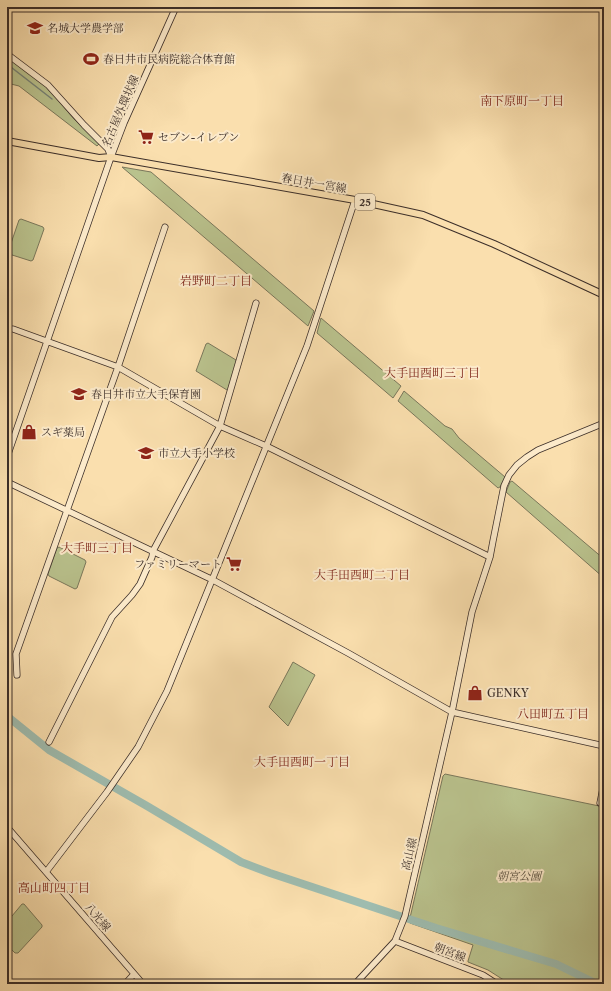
<svg xmlns="http://www.w3.org/2000/svg" width="611" height="991" font-family="'Libre Caslon Text','Noto Serif JP',serif">
<rect width="100%" height="100%" fill="#fadfae"/>
<filter id="stains"><feTurbulence type="fractalNoise" baseFrequency=".005" numOctaves="4"/><feColorMatrix values="0 0 0 0 .2 0 0 0 0 .09 0 0 0 0 .02 0 0 0 .5 -.17"/></filter>
<radialGradient id="worn" r=".72"><stop offset=".6" stop-color="#630" stop-opacity="0"/><stop offset="1" stop-color="#630" stop-opacity=".3"/></radialGradient>
<path fill="#bac38e" stroke="#7a785c" d="M7,57L48,88L73,118L99,144L97,146L19,86L7,83Z
M122,167L151,172L314,311L308,326Z
M21,219L43,227L44,229L33,260L31,261L9,254L8,252L19,220Z
M321,318L401,386L393,398L317,333Z
M208,343L236,360L237,362L229,389L227,390L196,371L206,344Z
M404,391L445,426L452,429L459,438L505,477L500,487L498,488L398,401Z
M512,481L604,559V578L506,492L510,482Z
M59,547L85,560L86,562L77,588L75,589L49,576L48,574L57,548Z
M293,662L315,675L288,726L269,707Z
M445,774L604,807V984H510L488,970L468,962V961L473,945L410,923L409,922L443,776Z
M22,904H24L42,925V927L18,953H15L7,945V922Z"/>
<g fill="none" stroke-linecap="round" stroke-linejoin="round">
<path stroke="#768379" stroke-width="1.5" d="M7,64L52,99"/>
<path stroke="#9ebcaf" stroke-width="8" d="M7,716L49,750L147,806L241,862L270,873L436,928L556,964L593,982L595,984"/>
<defs>
<path id="secondary" d="M7,54L48,85L84,125L108,149L111,157
M13,329L118,367L220,426L266,446L490,557
M7,457L111,157L124,123L176,7
M7,482L213,580L348,653L452,712L604,746
M17,675L16,654L118,367L165,227
M49,742L112,617L132,595L140,584L152,557L153,551L220,426L256,303
M600,803L604,783
M7,827L143,984
M46,872L107,792L138,747L167,691L307,346L355,200
M395,941L483,975L497,984
M125,984L134,974
M355,984L395,941L405,916L452,712L472,612L490,557L493,541L504,486L509,475L517,465L527,457L538,450L604,423"/>
<path id="primary" d="M7,141L99,158L111,157L355,200L423,215L494,244L604,295"/>
</defs>
<use href="#secondary" stroke="#3b2e29" stroke-width="7"/>
<use href="#primary" stroke="#3b2e29" stroke-width="8"/>
<use href="#secondary" stroke="#fceaca" stroke-width="5.5"/>
<use href="#primary" stroke="#fadfae" stroke-width="6"/>
</g>
<defs>
<symbol id="university-bare" viewBox="-9 -9 18 18"><path d="M0-5L7-2L0 1L-7-2ZM-4 1L0 2.5L4 1V4Q0 6-4 4Z" fill="#8f2418" stroke="#fceaca" stroke-width="2.5" paint-order="stroke"/></symbol>
<symbol id="stadium-bare" viewBox="-9 -9 18 18"><path d="M0-5a6.5 5 0 1 0 0 10a6.5 5 0 1 0 0-10ZM-3.5-1.8h7v3.6h-7Z" fill="#8f2418" stroke="#fceaca" stroke-width="2.5" paint-order="stroke"/></symbol>
<symbol id="supermarket-bare" viewBox="-9 -9 18 18"><path d="M-6-5.5h2.5l.6 2H6L4.5 2H-2.5L-4.4-4H-6ZM-1.5 3.2a1.3 1.3 0 1 0 .1 0ZM3 3.2a1.3 1.3 0 1 0 .1 0Z" fill="#8f2418" stroke="#fceaca" stroke-width="2.5" paint-order="stroke"/></symbol>
<symbol id="school-bare" viewBox="-9 -9 18 18"><path d="M0-5L7-2L0 1L-7-2ZM-4 1L0 2.5L4 1V4Q0 6-4 4Z" fill="#8f2418" stroke="#fceaca" stroke-width="2.5" paint-order="stroke"/></symbol>
<symbol id="shop-bare" viewBox="-9 -9 18 18"><path d="M-5-2.5h2.3a2.7 3.5 0 0 1 5.4 0H5L5.5 6h-11ZM-1.5-2.5h3a1.5 2.3 0 0 0-3 0Z" fill="#8f2418" stroke="#fceaca" stroke-width="2.5" paint-order="stroke"/></symbol>
</defs>
<g fill-rule="evenodd">
<use href="#university-bare" x="24" y="17" width="22" height="22"/>
<use href="#stadium-bare" x="80" y="48" width="22" height="22"/>
<use href="#supermarket-bare" x="135" y="126" width="22" height="22"/>
<use href="#school-bare" x="68" y="383" width="22" height="22"/>
<use href="#shop-bare" x="18" y="421" width="22" height="22"/>
<use href="#school-bare" x="135" y="442" width="22" height="22"/>
<use href="#supermarket-bare" x="223" y="553" width="22" height="22"/>
<use href="#shop-bare" x="464" y="682" width="22" height="22"/>
</g>
<g text-anchor="middle" dominant-baseline="central" stroke-width="4" stroke-linejoin="round" paint-order="stroke">
<rect fill="#fceaca" stroke="#756659" stroke-width="1" x="355" y="194" width="20" height="16" rx="3"/>
<g font-size="10" font-weight="bold" fill="#3b2e29">
<text x="365" y="202">25</text>
</g>
<g font-size="11" fill="#3b2e29" stroke="#fceaca" text-anchor="start">
<text x="47" y="28">名城大学農学部</text>
<text x="103" y="59">春日井市民病院総合体育館</text>
<text x="158" y="137">セブン-イレブン</text>
<text x="91" y="394">春日井市立大手保育園</text>
<text x="41" y="432">スギ薬局</text>
<text x="158" y="453">市立大手小学校</text>
<text x="222" y="564" text-anchor="end">ファミリーマート</text>
<text x="487" y="693">GENKY</text>
</g>
<g font-size="11" fill="#3b2e29" stroke="#fceaca">
<text transform="translate(120 111) rotate(-67)">名古屋外環状線</text>
<text transform="translate(314 183) rotate(10)">春日井一宮線</text>
<text transform="translate(409 854) rotate(-77)">高山線</text>
<text transform="translate(98 917) rotate(49)">八光線</text>
<text transform="translate(450 952) rotate(21)">朝宮線</text>
</g>
<g font-size="11" font-style="italic" fill="#544c3d" stroke="#fceaca">
<text x="519" y="876">朝宮公園</text>
</g>
<g font-size="12" fill="#7a1f14" stroke="#fceaca">
<text x="522" y="100">南下原町一丁目</text>
<text x="216" y="280">岩野町二丁目</text>
<text x="432" y="372">大手田酉町三丁目</text>
<text x="97" y="547">大手町三丁目</text>
<text x="362" y="574">大手田酉町二丁目</text>
<text x="553" y="713">八田町五丁目</text>
<text x="302" y="761">大手田酉町一丁目</text>
<text x="54" y="887">高山町四丁目</text>
</g>
</g>
<rect width="611" height="991" fill="none" stroke="#fadfae" stroke-width="24"/>
<rect x="8" y="8" width="595" height="975" fill="none" stroke="#3b2e29" stroke-width="2"/>
<rect x="12" y="12" width="587" height="967" fill="none" stroke="#3b2e29"/>
<rect width="100%" height="100%" filter="url(#stains)"/>
<rect width="100%" height="100%" fill="url(#worn)"/>
</svg>
